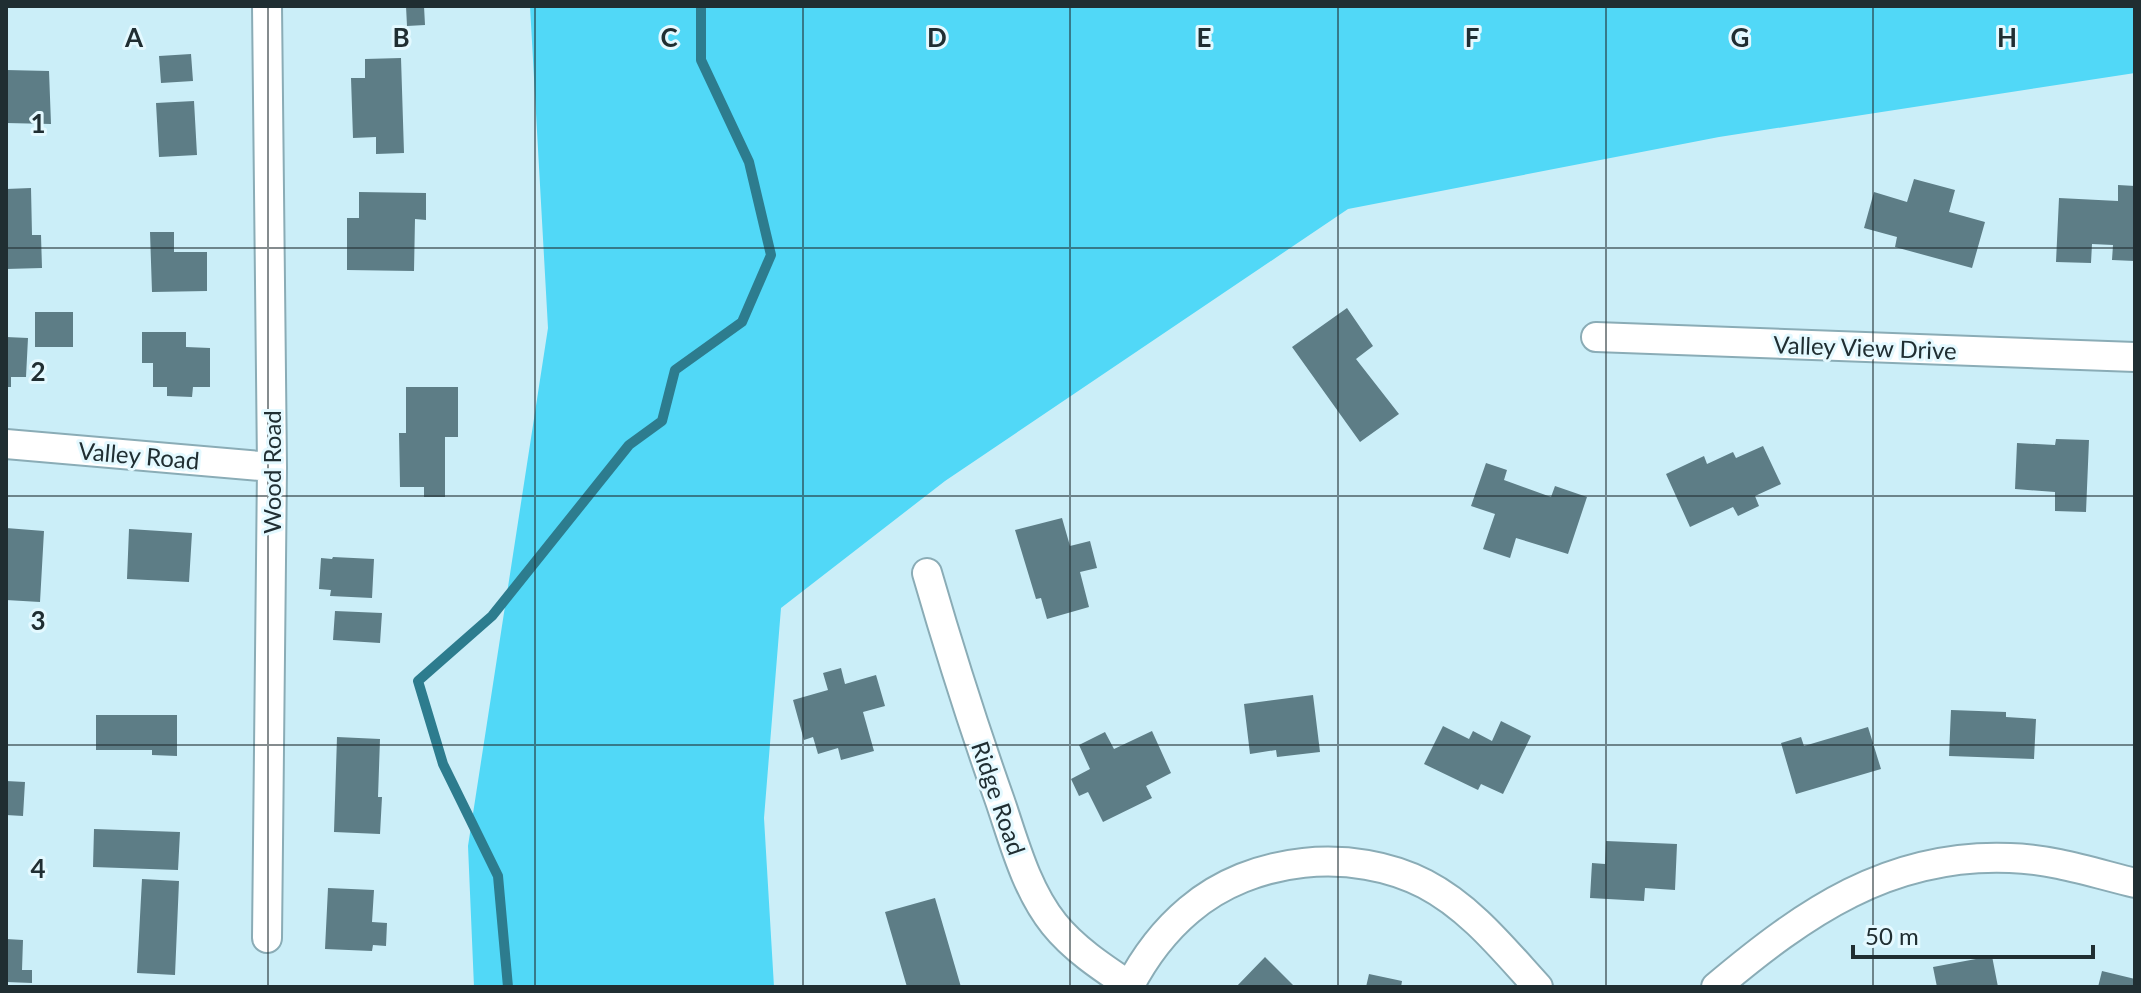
<svg xmlns="http://www.w3.org/2000/svg" width="2141" height="993" font-family="Lato,sans-serif">
<rect width="100%" height="100%" fill="#cbeef8"/>
<path fill="#51d8f7" d="M530,6H2135V73L1719,137L1348,209L945,481L781,608L764,818L774,987H474L468,846L548,328Z"/>
<g fill="none" stroke-linecap="round" stroke-linejoin="round">
<path stroke="#2d7c8e" stroke-width="10" d="M508,987L498,876L443,764L418,681L492,616L629,445L662,421L675,370L742,322L771,255L749,162L701,60V6"/>
</g>
<path fill="#5d7d86" d="M406,6H424L425,25L407,26Z
M191,54L193,81L161,83L159,56Z
M401,58L404,153L376,154V137L353,138L351,78H365V59Z
M6,70L49,71L51,124L6,123Z
M194,101L197,155L159,157L156,103Z
M1914,179L1955,190L1949,212L1985,222L1972,268L1895,247L1897,237L1864,228L1874,192L1907,202Z
M2118,185L2135,186V261L2112,260L2113,245L2092,244L2091,263L2056,262L2059,198L2118,201Z
M31,188L32,235H41L42,268L6,269V189Z
M359,192L426,193V220L415,219L414,271L347,270V218H359Z
M150,232H174V252H207V291L152,292Z
M1347,308L1373,346L1356,359L1399,414L1360,442L1292,347Z
M35,312H73V347H35Z
M142,332H186V347L210,348V387H193L192,397L167,396V387H153V363H142Z
M6,337L28,338L26,377H11V387H6Z
M406,387H458V437H445V497H424V487H400L399,433H406Z
M2056,439L2089,440L2086,512L2055,511V492L2015,489L2017,443L2055,445Z
M1763,446L1781,484L1755,496L1759,506L1738,516L1733,507L1690,527L1666,474L1704,456L1707,464L1733,452L1736,458Z
M1486,463L1507,470L1504,480L1551,497L1555,486L1587,497L1568,554L1516,538L1510,558L1483,549L1495,514L1471,506Z
M1062,518L1070,546L1090,541L1097,568L1080,572L1089,607L1047,619L1041,598L1036,599L1015,530Z
M6,528L44,531L40,602L6,600Z
M129,529L192,533L189,582L127,579Z
M333,557L374,559L372,598L330,596L331,590L319,589L321,558L332,559Z
M335,611L382,613L380,643L333,640Z
M841,668L845,684L876,675L885,706L863,712L874,751L841,760L838,748L818,754L813,737L804,740L793,700L828,690L823,673Z
M1313,695L1320,752L1277,757L1276,750L1250,754L1244,704Z
M1951,710L2006,712V717L2036,719L2034,759L1949,756Z
M96,715H177V756L152,755V750H96Z
M1501,721L1531,736L1503,794L1481,784L1478,790L1424,764L1443,726L1469,739L1473,731L1492,741Z
M1868,727L1881,769L1796,794L1781,743L1801,737L1804,746Z
M1152,731L1171,773L1146,786L1152,798L1103,822L1088,792L1079,796L1071,779L1090,769L1079,745L1105,732L1114,749Z
M337,737L380,739L378,797H382L380,834L334,832Z
M6,781L25,782L23,816L6,815Z
M94,829L180,832L178,870L93,867Z
M1606,841L1677,844L1675,890L1645,888L1644,901L1590,898L1592,863L1605,864Z
M142,879L179,881L175,975L137,973Z
M328,888L374,890L372,922L387,923L386,946L373,945L372,951L325,949Z
M935,898L961,987H907L885,912Z
M6,939L23,940L22,970H32V983L6,982Z
M1992,956L1998,987H1937L1933,967Z
M1265,957L1295,987H1236Z
M2102,971L2135,979V987H2098Z
M1369,974L1402,981L1401,987H1366Z"/>
<g fill="none" stroke-linecap="round" stroke-linejoin="round">
<defs>
<path id="street" d="M267,6L272,467L267,938
M1596,337L2135,357
M6,444L272,467
M927,573C949,649 973,725 1000,801C1014,842 1026,889 1054,924C1074,949 1103,968 1130,986
M1129,987C1144,958 1164,931 1189,910C1252,856 1353,847 1425,884C1471,908 1504,950 1538,987
M1716,987C1804,913 1889,853 2010,858C2052,859 2094,873 2135,883"/>
</defs>
<use href="#street" stroke="#8aacb6" stroke-width="32"/>
<use href="#street" stroke="#fff" stroke-width="28"/>
</g>
<path fill="none" stroke="#202e32" stroke-width="2" stroke-opacity="0.55" d="M268,6V987M535,6V987M803,6V987M1070,6V987M1338,6V987M1606,6V987M1873,6V987M6,248H2135M6,496H2135M6,745H2135"/>
<g text-anchor="middle" dominant-baseline="central" stroke-width="6" stroke-linejoin="round" paint-order="stroke">
<g font-size="24" fill="#202e32" stroke="#e4f9ff">
<text transform="translate(1865 347) rotate(2)">Valley View Drive</text>
<text transform="translate(139 455) rotate(5)">Valley Road</text>
<text transform="translate(271 472) rotate(-90)">Wood Road</text>
<text transform="translate(999 798) rotate(71)">Ridge Road</text>
</g>
</g>
<g font-size="26" text-anchor="middle" font-weight="bold" fill="#202e32" stroke="#e4f9ff" stroke-width="6" stroke-linejoin="round" paint-order="stroke">
<text x="134" y="47">A</text>
<text x="401" y="47">B</text>
<text x="669" y="47">C</text>
<text x="937" y="47">D</text>
<text x="1204" y="47">E</text>
<text x="1472" y="47">F</text>
<text x="1740" y="47">G</text>
<text x="2007" y="47">H</text>
<text x="38" y="133">1</text>
<text x="38" y="381">2</text>
<text x="38" y="630">3</text>
<text x="38" y="878">4</text>
</g>
<rect width="2141" height="993" fill="none" stroke="#202e32" stroke-width="16"/>
<path d="M1853 945v12h240v-12" fill="none" stroke="#202e32" stroke-width="4"/>
<text x="1865" y="945" font-size="24" fill="#202e32" stroke="#e4f9ff" stroke-width="6" paint-order="stroke">50 m</text>
</svg>
